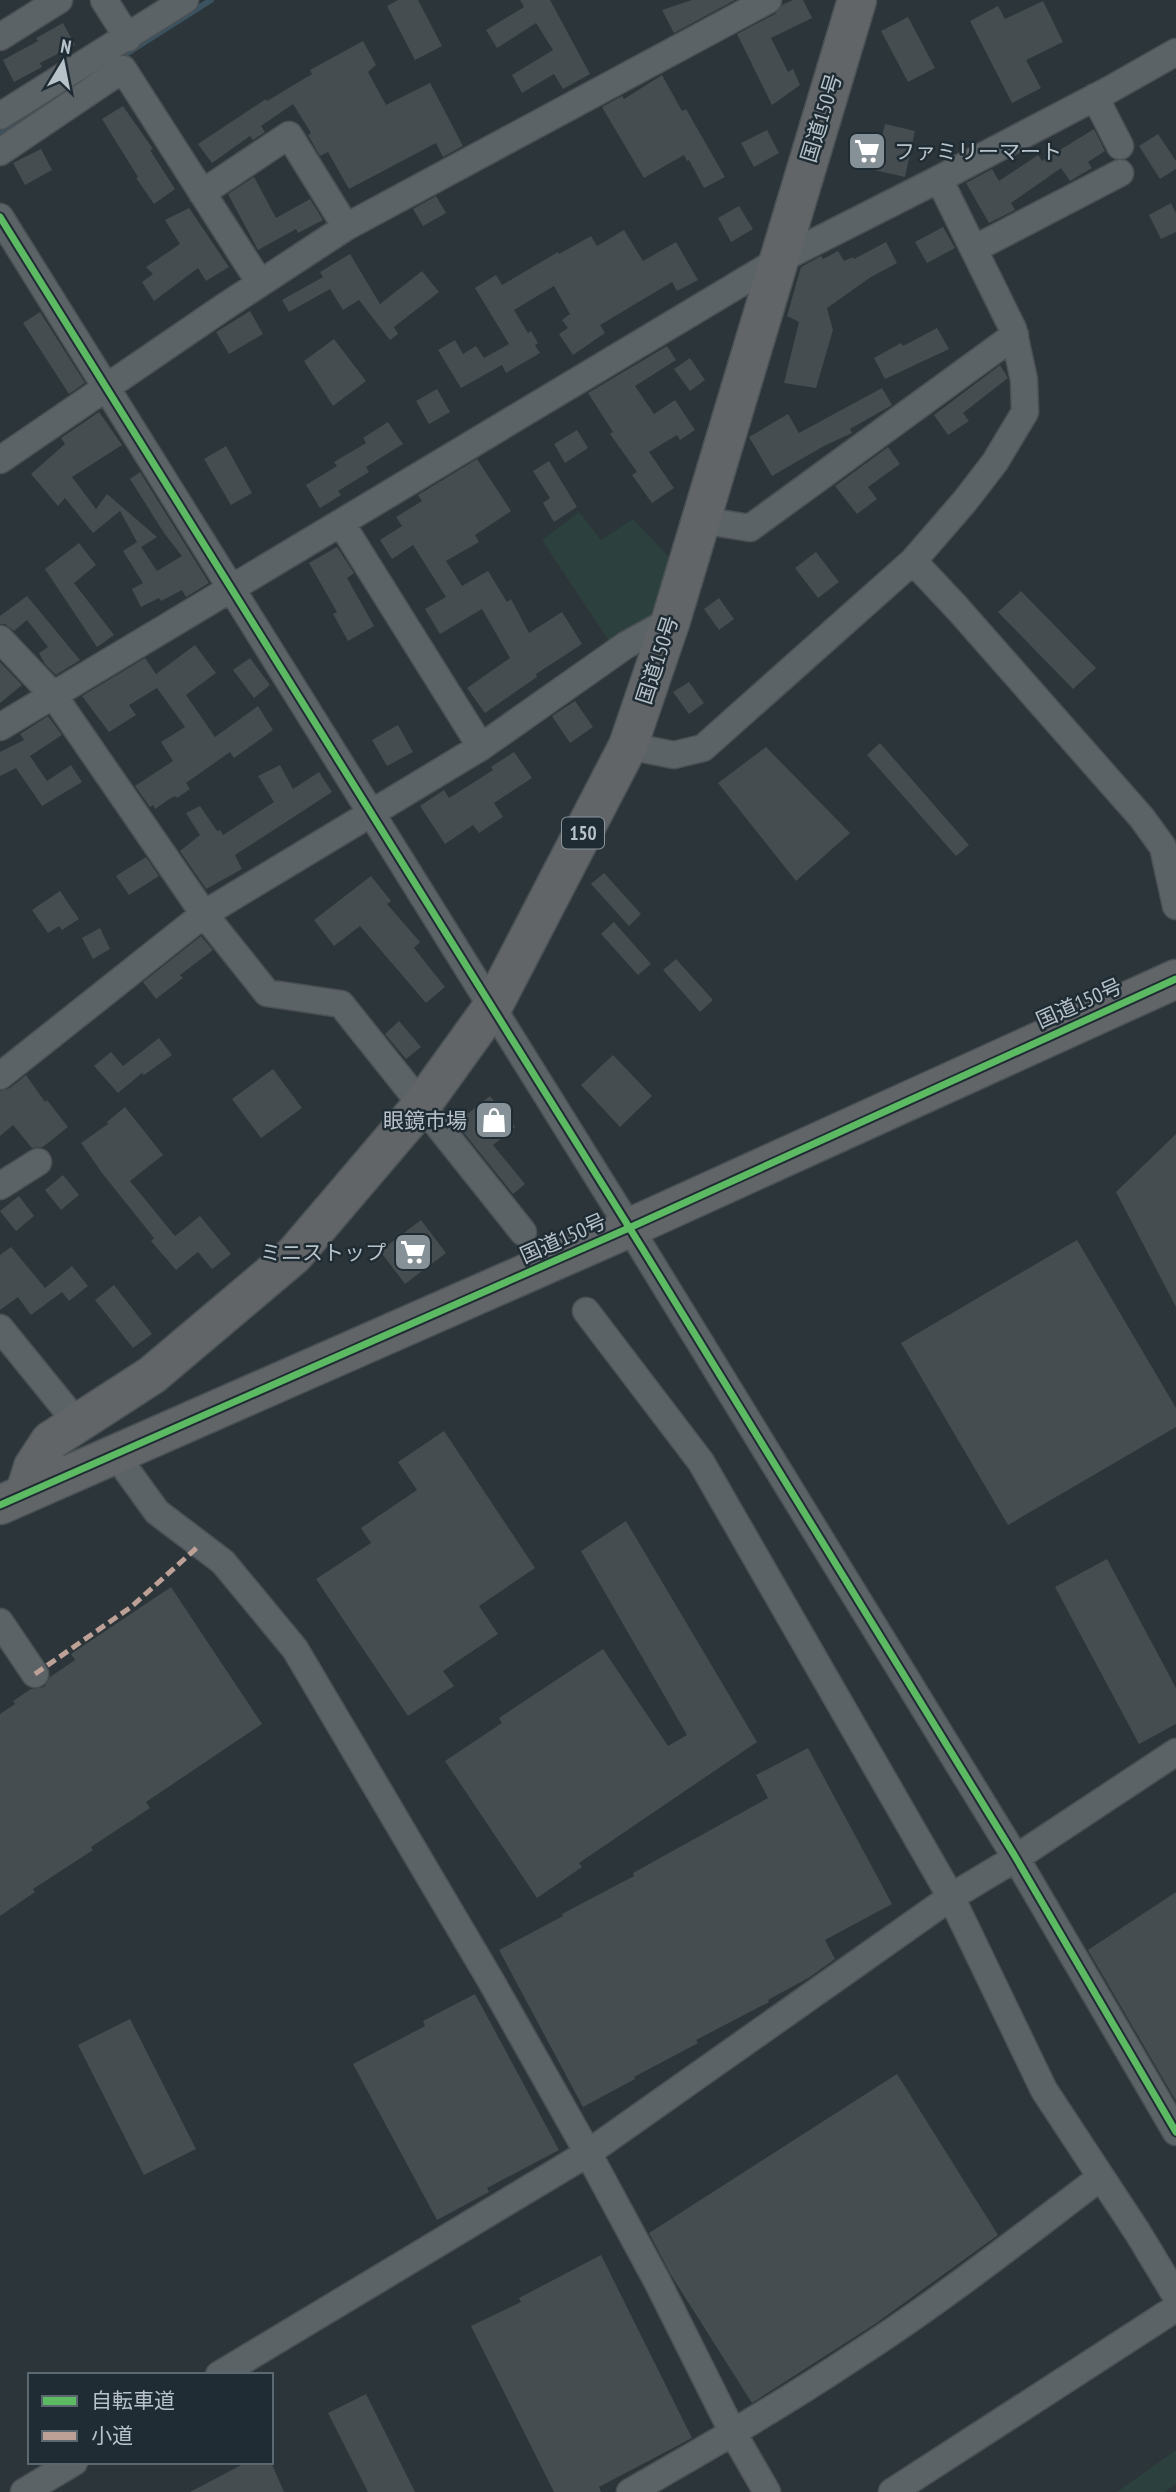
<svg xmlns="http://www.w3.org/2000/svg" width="1176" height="2492" font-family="'PT Sans Narrow','Noto Sans JP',sans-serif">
<rect width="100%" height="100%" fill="#2c3539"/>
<path fill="#2c413e" d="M579,512L601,540L633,519L670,558L655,620L609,641L542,540Z
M1176,2450V2484L1165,2492H1117Z"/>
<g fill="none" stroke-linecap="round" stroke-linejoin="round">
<path stroke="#3b5360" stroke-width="6" d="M118,59L211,0
M0,134L62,95"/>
</g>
<path fill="#454d50" d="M398,0H418L442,46L415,60L387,6Z
M520,0H550L590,74L563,89L554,74L522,93L512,75L553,50L536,23L497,48L486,30L524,7Z
M692,0H735L674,33L662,10Z
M793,0H803L812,18L771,38L788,72L793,69L800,85L772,105L737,34L775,14L782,5Z
M1043,1L1063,42L1026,60L1041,88L1012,103L970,21L998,6L1005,19Z
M908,17L935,68L908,82L881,31Z
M63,23L75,45L40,63L42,67L14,82L3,60L38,41L36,38Z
M363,41L376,65L368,72L386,105L430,83L463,146L443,157L436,143L349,189L328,152L320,156L308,135L311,133L293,104L261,126L265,132L253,140L250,136L212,163L198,144L266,99L267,101L312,74L310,70Z
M662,75L682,111L686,109L725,177L704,188L689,160L687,161L684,155L644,178L602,107L622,96L624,99Z
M123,106L153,149L150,150L175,189L154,204L136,178L138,177L102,119Z
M885,124L915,131L905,177L874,170Z
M1094,129L1105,151L1088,162L1092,168L1070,181L1061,168L1011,203L1015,210L989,223L966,183L992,169L999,181L1038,155L1042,161Z
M767,130L779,153L754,167L741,143Z
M1158,134L1176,161V169L1160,179L1139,146Z
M41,149L52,170L25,185L13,163Z
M254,177L276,218L310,199L323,220L298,233L296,229L258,250L228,194Z
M436,196L446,213L423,226L413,209Z
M1171,203L1176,213V232L1161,239L1149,215Z
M739,206L753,229L731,242L718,218Z
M189,208L229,267L206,281L198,268L154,301L142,282L153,274L146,267L180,244L165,220Z
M943,227L955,248L927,263L915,242Z
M624,230L643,261L676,242L698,280L677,291L672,282L600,325L605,333L573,355L559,334L568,328L562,320L570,314L554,286L514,310L528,333L531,331L538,343L535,345L540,353L506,373L502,365L461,388L438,350L455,340L463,354L476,346L484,358L509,344L475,288L496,275L502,285L558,252L559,254L591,236L597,246Z
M886,242L897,263L871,277L827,308L833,330L816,388L784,383L799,322L787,316L801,267L821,256L823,259L838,251L844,261L853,257L854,259Z
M350,254L380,304L422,271L439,292L394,327L398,334L390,340L359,300L343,310L330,289L289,312L282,300L323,277L320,272Z
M250,311L263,334L229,354L216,332Z
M40,312L85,383L69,394L23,323Z
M937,328L949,349L885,379L874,358L901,343L903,346Z
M334,339L366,381L333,406L304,361Z
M667,346L676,360L635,386L654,414L675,400L695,430L680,440L677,435L649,452L674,488L652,503L632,475L637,472L610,434L613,432L588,393Z
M690,358L705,380L690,391L674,369Z
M1000,365L1008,378L963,413L969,421L948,435L934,415Z
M882,388L892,405L850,429L852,433L824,446L772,476L749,437L788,414L799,433Z
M437,389L450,412L429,424L416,401Z
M99,412L122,445L72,477L96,509L107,494L157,537L141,547L157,571L182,556L164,533L130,479L140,472L209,583L186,597L182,590L161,601L159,598L141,607L132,589L143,583L123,551L137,542L120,511L93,533L65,498L58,506L31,474L65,444L61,438Z
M388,422L403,444L366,467L369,472L338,491L341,495L320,508L306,485L337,466L334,462L366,443L363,438Z
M577,430L588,448L565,463L554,444Z
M226,446L252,493L231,505L204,459Z
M888,447L900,464L868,487L877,499L857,514L835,486Z
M477,459L511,511L475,535L479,542L446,561L462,586L488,571L507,602L511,599L529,633L562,612L582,644L536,674L537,677L485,713L467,688L510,658L482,609L440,634L425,609L446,597L413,545L392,559L380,540L402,526L396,517L422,501L418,495Z
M549,461L577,507L554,522L543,503L550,498L533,471Z
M79,543L96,565L74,583L114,635L97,647L45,569Z
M337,547L354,573L347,578L374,626L348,641L333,614L337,612L309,563Z
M816,552L839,582L818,598L795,568Z
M1021,591L1096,668L1073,689L998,612Z
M27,596L80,660L56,675L45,664L39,653L48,647L27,620L14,631L5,624H0V616Z
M719,598L734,619L719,630L704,609Z
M195,645L216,673L186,695L215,737L258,706L273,730L234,758L230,752L186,783L190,789L177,798L176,796L171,798L155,809L153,805L150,807L135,786L173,761L161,742L185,727L157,688L129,705L136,715L109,732L82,696L145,658L156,674Z
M250,658L270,685L254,698L233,670Z
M0,662L22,685L0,703Z
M689,682L704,703L689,714L673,692Z
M575,701L593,727L570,743L552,716Z
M48,716L62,735L30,756L47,781L71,765L82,782L42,806L16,768L0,776V752L24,740L20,734Z
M398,725L413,752L387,766L372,740Z
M880,743L969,845L956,856L867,755Z
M766,747L850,833L796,881L718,783Z
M514,752L532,778L494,803L503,817L479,833L473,825L445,844L420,806L444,790L449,798L493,770L491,767Z
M280,765L293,789L319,772L332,792L235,855L242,869L206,889L180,851L200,835L186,813L200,806L217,831L220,830L223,835L274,802L258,776Z
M146,857L159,876L129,895L116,876Z
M604,873L641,914L629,926L591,884Z
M371,876L391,901L387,904L420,942L414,948L445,987L426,1003L360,926L334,946L314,920Z
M60,891L79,919L62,930L59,926L48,933L32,910Z
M614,922L651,964L638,975L601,934Z
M100,928L110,949L93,959L82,938Z
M201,936L213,950L180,975L183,978L156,999L143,982Z
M676,959L713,1000L700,1012L663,970Z
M399,1021L421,1047L406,1059L385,1034Z
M159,1038L172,1055L144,1075L142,1073L118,1093L94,1066L111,1052L123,1066Z
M613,1055L652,1096L620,1127L581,1085Z
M273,1069L302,1108L261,1138L232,1099Z
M26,1075L45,1102L47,1100L68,1127L43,1147L32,1148L13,1125L0,1136V1091L10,1088Z
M490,1096L515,1127L493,1145L525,1184L513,1194L456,1123Z
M125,1107L163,1155L130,1181L175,1236L200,1216L231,1254L212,1269L198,1252L176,1270L151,1241L154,1238L102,1173L81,1143L108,1124L107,1122Z
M1176,1134V1307L1116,1192Z
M63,1175L79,1195L61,1210L45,1190Z
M19,1196L34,1216L16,1231L0,1211Z
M421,1220L446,1253L405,1284L380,1251Z
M1077,1240L1176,1408V1427L1008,1525L901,1343Z
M11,1247L45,1288L72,1266L88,1286L69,1301L62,1292L31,1315L18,1297L0,1310V1255Z
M114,1285L152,1334L133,1348L95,1300Z
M444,1431L535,1568L479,1606L498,1634L443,1671L454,1686L408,1716L316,1579L371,1543L361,1528L417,1490L398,1462Z
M626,1521L757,1742L579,1863L582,1867L537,1898L445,1761L502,1723L499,1718L603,1649L668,1746L687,1735L581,1551Z
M1107,1559L1176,1688V1724L1139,1744L1055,1587Z
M171,1587L262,1724L146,1802L150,1808L91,1847L93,1850L33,1889L35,1892L0,1916V1714L15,1704L13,1701L31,1689L44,1687L50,1677L75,1660L71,1654Z
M808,1748L892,1904L825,1940L835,1959L810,1977L768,2000L769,2002L696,2040L698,2043L634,2077L635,2079L583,2107L499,1950L563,1916L562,1914L634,1876L633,1873L768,1798L756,1775Z
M1176,1892V2101L1088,1950Z
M475,1994L559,2150L487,2188L489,2192L437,2220L353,2064L425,2026L423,2021Z
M130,2019L196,2149L144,2175L78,2045Z
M897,2074L998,2235L875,2324L752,2403L671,2275L649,2233Z
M601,2255L692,2438L599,2487L601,2492H554L471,2326L521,2302L519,2298Z
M366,2394L415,2492H368L328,2413Z
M247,2462H271L284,2492H190Z"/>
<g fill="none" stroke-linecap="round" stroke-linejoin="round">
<defs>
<path id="minor" d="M104,0L128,38
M0,37L59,0
M1095,97L1120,146
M0,116L185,0
M0,152L123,69L260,283
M202,193L289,135L346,227
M0,217L642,1248L1016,1858L1176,2132
M974,249L1120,173
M0,460L224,307L346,227L768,0
M700,520L750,528L1015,335
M341,523L481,747
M913,561L958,609L1142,818L1163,847L1176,906
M0,639L54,696L204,914L267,993L341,1004L523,1232
M0,727L779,260L939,179L1109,90L1176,52
M628,746L674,755L703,748L913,561L965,501L995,462L1025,412L1024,380L1013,329L939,179
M0,1076L204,914L481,747L626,645L671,620
M0,1186L38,1162
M586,1311L701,1462L951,1897L1044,2090L1138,2233L1176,2296
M0,1328L78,1424
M115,1454L157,1512L223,1562L295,1649L491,1981L588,2153L657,2281L733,2433L767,2492
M0,1622L35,1674
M219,2375L588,2153L951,1897L1016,1858L1176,1752
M24,2492L74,2462
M630,2492C705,2449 780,2406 852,2358C938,2303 1019,2239 1101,2177
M892,2492L1176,2308"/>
<path id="highway" d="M25,1493L33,1467L50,1441L152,1375L294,1255L421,1106L493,1006L628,746L671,620L857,0
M0,1505L629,1228L1176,979"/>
</defs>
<use href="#minor" stroke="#4a5054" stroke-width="29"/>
<use href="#highway" stroke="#495155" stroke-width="41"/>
<use href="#minor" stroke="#5c6367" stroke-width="26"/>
<use href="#highway" stroke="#616567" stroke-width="38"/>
<path stroke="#bda197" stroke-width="5" stroke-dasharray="10 5" stroke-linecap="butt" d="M35,1674L131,1607L200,1545"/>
<defs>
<path id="cycleway" d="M0,217L642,1248L1016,1858L1176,2132
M0,1505L629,1228L1176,979"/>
</defs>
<use href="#cycleway" stroke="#202c34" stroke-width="11"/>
<use href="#cycleway" stroke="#5cba63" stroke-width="7"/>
</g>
<defs>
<symbol id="supermarket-square" viewBox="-11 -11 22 22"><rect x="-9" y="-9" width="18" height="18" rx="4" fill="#869197" stroke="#202c34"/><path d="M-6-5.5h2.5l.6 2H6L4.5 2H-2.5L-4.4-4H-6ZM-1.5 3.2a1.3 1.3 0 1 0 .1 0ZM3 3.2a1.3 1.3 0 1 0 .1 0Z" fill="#fff"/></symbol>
<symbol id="shop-square" viewBox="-11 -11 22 22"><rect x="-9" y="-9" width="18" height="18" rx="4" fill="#869197" stroke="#202c34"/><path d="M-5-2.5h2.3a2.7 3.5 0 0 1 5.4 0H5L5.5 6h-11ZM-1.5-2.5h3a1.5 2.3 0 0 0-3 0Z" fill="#fff"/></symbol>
</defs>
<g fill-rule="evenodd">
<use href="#supermarket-square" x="845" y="129" width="44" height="44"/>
<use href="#shop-square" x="472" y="1098" width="44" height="44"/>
<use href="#supermarket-square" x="391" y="1230" width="44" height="44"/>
</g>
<g text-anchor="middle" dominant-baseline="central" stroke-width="5" stroke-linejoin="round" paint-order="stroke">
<rect fill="#202c34" stroke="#8a959c" stroke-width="2" x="562" y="817.5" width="42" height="31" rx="5"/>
<g font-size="19" font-weight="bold" fill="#b7c2c9">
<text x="583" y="833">150</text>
</g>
<g font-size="21" fill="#b7c2c9" stroke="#202c34">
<text transform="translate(821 118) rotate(-73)">国道150号</text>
<text transform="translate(657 660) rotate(-72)">国道150号</text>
<text transform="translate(1079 1003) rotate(-24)">国道150号</text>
<text transform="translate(563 1238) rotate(-24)">国道150号</text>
</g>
<g font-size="21" fill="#b7c2c9" stroke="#202c34" text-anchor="end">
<text x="894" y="151" text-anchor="start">ファミリーマート</text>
<text x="467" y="1120">眼鏡市場</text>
<text x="386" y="1252">ミニストップ</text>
</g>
</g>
<rect x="28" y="2373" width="245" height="91" fill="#202c34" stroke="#5c6870" stroke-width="2"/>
<rect x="42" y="2396" width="35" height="10" fill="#5cba63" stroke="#5c6870" stroke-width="2"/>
<text x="91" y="2408" font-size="21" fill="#b7c2c9">自転車道</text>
<rect x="42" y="2431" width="35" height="10" fill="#bda197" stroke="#5c6870" stroke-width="2"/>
<text x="91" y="2443" font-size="21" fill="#b7c2c9">小道</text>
<g transform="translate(63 63) rotate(10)" stroke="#202c34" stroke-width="5" paint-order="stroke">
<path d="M0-5L12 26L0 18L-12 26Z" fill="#b7c2c9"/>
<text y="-10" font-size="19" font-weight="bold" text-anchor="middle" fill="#b7c2c9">N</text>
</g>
</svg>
